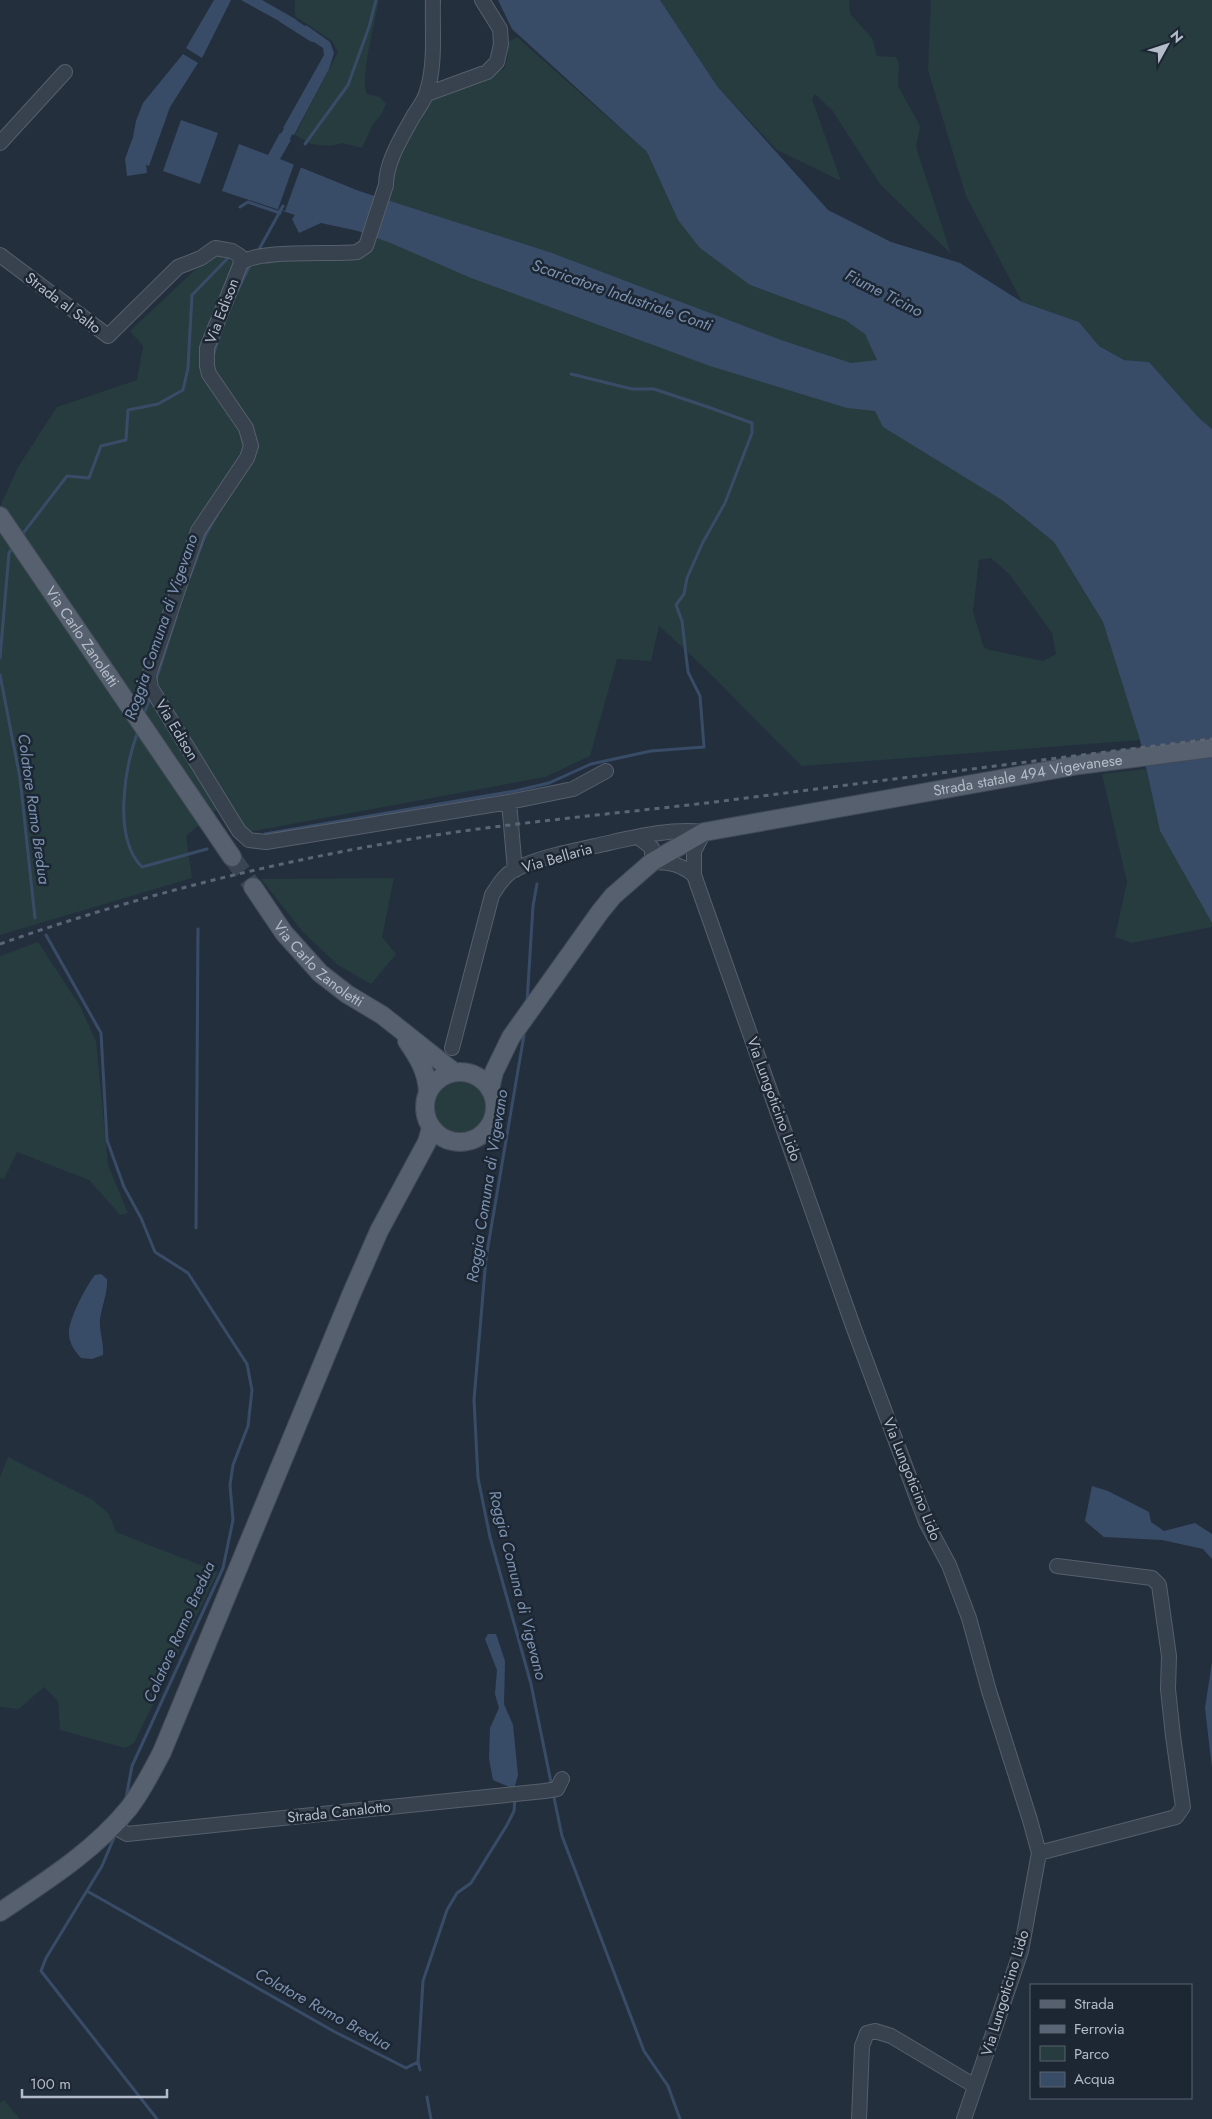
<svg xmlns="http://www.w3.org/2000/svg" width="1212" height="2119" font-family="Jost,sans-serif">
<rect width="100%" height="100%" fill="#242f3e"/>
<path fill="#263c3f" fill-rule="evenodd" d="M295,0H379C376,18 359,80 367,94L380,97L386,104L381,115L373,124L362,148L342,143L331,146L311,144L295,135L338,52L332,41L295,16Z
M660,0H849L850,14L872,38L877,56L896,57L899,63L898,86L920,126L916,147L951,254L880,184L832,110L815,94L812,99L841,181L777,150L717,86Z
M931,0H1212V429L1199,418L1149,362L1124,360L1099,346L1079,322L1022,302L966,196L928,70Z
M517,37L647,152L678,220L750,285L845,320L865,333L878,360L1002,500L1054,542L1103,622L1140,740L802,766C754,720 710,670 659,626L651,661L617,659L590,756L545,777L248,832L228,800L186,836L192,878L0,935V507L18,467L57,407L137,380L143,346L130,331L213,253L246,267L268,261L366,254L407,134L427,100L504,69L508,56V42ZM991,558L1010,575L1052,633L1056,654L1043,661L986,649L983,645L973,611L979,560Z
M1146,769L1160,831L1212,923V927L1132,943L1115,937L1127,882L1102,774Z
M394,878L382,937L396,954L371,984L338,965L303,932L261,879Z
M38,942L80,1006L96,1041L108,1165L128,1213L120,1215L89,1180L17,1152L4,1179L0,1178V956Z
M434 1106a26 26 0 1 1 52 0a26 26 0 1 1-52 0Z
M8,1457L93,1500L109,1514L116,1532L218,1572L134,1743L125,1748L60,1730L58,1701L44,1687L19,1709L0,1707V1477Z
M4,2100L20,2119H0V2103Z"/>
<path fill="#394c67" d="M214,0H231L202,58L186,48Z
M241,0H262L297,20L292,28Z
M498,0H660L717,86L828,210L891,242L960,263L1022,302L1079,322L1099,346L1124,360L1149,362L1199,418L1212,429V923L1160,831L1140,740L1103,622L1054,542L1002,500L883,427L875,411L847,408L710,366L471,278L393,244L358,231L321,223L299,233L292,219L295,215L222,191L239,144L268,155L280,133L291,140L280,159L359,191L552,253L781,340L851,363L877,360L865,334L845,320L750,285L700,248L678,220L647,152L512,29Z
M306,25L330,42L334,53L329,69L294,135L283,128L324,55L323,48L302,34Z
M183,54L198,63L170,107L149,166L146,165L147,173L127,176L125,159L133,137L136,121L143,103Z
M181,120L218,133L200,184L163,171Z
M101,1274L107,1279C108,1292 102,1305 100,1319C99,1331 104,1342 103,1355L92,1359L81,1358C75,1351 70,1345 69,1335C67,1322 86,1286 95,1275Z
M1092,1486L1108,1491L1149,1512L1151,1522L1164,1531L1195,1523L1212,1534V1559L1203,1549L1162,1540L1104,1537L1085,1521Z
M488,1634H496L505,1661L504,1704L513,1725L518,1775L514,1789L493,1780L489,1759L490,1728L499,1708L495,1694L497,1670L485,1639Z
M1212,1662V1768L1205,1708Z"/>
<path fill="#242f3e" d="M294,164L301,167L285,211L278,209Z"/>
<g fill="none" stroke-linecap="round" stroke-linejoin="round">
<path stroke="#394c67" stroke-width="3" d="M305,144L348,85L369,27L376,0
M240,207L248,202L280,213
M257,253L283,206
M234,298L250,265
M213,356L221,331
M21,536L67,476L89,478L101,446L126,440L128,410L158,404L183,390L188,368L192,295L228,258
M190,576L205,536L217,515
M0,658L9,553L14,545
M0,675L20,778L35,918
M155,683L176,617
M143,716L151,696
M138,731C125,766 112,837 142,867L207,849
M265,834L515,791L549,783L591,764L651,751L704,747L700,696L688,672L682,621L676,605L684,594L687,578L703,542L725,503L752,433V423L708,407L654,389H632L571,374
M46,935L101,1033L107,1140L124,1187L141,1218L155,1252L188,1273L247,1364L252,1390L248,1426L233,1465L230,1485L233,1520L223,1568L132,1766L126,1798
M527,1002L533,906L537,884
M525,1029L486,1258L474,1400L478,1478L490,1537L531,1684L552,1787
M196,1228L198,929
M553,1793L562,1836L644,2051L668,2086L680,2119
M116,1833L102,1866L46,1958L41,1971L157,2119
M87,1891L335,2032L406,2068L418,2062
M420,2070L418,2062L423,1981L447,1910L457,1893L471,1883L507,1825L514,1811L515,1797
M427,2097L431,2119"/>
<path stroke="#394c67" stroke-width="10" d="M283,18L313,37
M279,148L295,119"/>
<path stroke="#3a4453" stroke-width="18" stroke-dasharray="18 9" stroke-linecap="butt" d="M232,857L253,887"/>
<defs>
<path id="minor" d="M427,94L487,72L497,62L501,44L500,29L482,0
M0,143L65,72
M0,255L108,336L178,267L201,258L215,248L232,251L240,256L241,263L207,348V366L209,374L246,428L251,446L247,458L198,531L149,675L151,688L239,831L249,840L266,842L509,802L515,870
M241,263C258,249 332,255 357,252L366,246L386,185C386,161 403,135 414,115C419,107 425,100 427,91C436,63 432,29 433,0
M509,802L573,789L606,771
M638,837L652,848V862C670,862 680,864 694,875
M452,1048L492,895C498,886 504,875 514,870C539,857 569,852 595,846C632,838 667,828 704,832L694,851V875L853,1326L926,1522L949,1565L969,1618L989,1691L1030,1820L1039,1853L1021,1951L964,2119
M113,1826L127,1834L545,1791L557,1789L562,1779
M1039,1853L1176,1817L1183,1807L1173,1736L1168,1689L1169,1656L1159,1585L1152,1578L1057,1566
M859,2119L862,2046L867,2033L875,2031L891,2036L975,2086"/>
<g id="major">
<path id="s1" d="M0,516L232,857"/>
<path id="s2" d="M253,887L284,933L320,973L347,994L382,1015L454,1072"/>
<path d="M407,1041C418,1057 427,1071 428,1092"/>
<circle cx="460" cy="1107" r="35"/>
<path id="s3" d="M490,1089L494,1072L511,1037L600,912L613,896L652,862L704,832L1079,765L1212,748"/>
<path d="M0,1912C46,1881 93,1852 129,1808C142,1791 152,1771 162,1752L351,1295L379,1231L427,1142L431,1128"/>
</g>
</defs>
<use href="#minor" stroke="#565f6c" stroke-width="16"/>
<use href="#major" stroke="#414a57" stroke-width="20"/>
<use href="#minor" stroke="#38414e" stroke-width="14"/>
<use href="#major" stroke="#56606e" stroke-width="18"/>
<path stroke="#5a6575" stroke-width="3" stroke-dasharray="5 5" stroke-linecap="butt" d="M0,944C147,892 302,855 456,832C542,820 629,812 715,802C880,781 1046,759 1212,739"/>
</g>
<g text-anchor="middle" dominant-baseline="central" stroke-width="5" stroke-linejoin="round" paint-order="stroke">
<g font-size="15" fill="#b4bcc9" stroke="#1d2633">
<text transform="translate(63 303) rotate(37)">Strada al Salto</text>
<text transform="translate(222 311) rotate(-69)">Via Edison</text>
<text stroke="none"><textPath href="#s1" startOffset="146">Via Carlo Zanoletti</textPath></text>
<text transform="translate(177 730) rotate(59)">Via Edison</text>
<text stroke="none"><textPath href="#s3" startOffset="671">Strada statale 494 Vigevanese</textPath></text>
<text transform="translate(557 858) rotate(-16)">Via Bellaria</text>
<text stroke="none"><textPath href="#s2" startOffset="102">Via Carlo Zanoletti</textPath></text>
<text transform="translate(774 1099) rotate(70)">Via Lungoticino Lido</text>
<text transform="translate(912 1479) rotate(68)">Via Lungoticino Lido</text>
<text transform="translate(339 1812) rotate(-6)">Strada Canalotto</text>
<text transform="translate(1005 1993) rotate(-73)">Via Lungoticino Lido</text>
</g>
<g font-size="16" font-style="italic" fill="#7c92b1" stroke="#1d2633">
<text transform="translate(884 293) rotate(27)">Fiume Ticino</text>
<text transform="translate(622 295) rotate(19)">Scaricatore Industriale Conti</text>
<text transform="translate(161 627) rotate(-71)">Roggia Comuna di Vigevano</text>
<text transform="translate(34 809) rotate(82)">Colatore Ramo Bredua</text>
<text transform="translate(487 1186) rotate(-81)">Roggia Comuna di Vigevano</text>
<text transform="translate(518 1585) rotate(76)">Roggia Comuna di Vigevano</text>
<text transform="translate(179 1632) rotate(-66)">Colatore Ramo Bredua</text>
<text transform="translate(323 2009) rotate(29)">Colatore Ramo Bredua</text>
</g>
</g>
<rect x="1030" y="1984" width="162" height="115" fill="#1d2633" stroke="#59626f"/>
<rect x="1040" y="2000" width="25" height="8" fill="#56606e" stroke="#59626f"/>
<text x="1074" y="2009" font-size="15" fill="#b4bcc9">Strada</text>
<rect x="1040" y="2025" width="25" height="8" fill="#5a6575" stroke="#59626f"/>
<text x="1074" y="2034" font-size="15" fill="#b4bcc9">Ferrovia</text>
<rect x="1040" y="2046" width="25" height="15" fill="#263c3f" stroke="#59626f"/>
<text x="1074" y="2059" font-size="15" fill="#b4bcc9">Parco</text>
<rect x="1040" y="2072" width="25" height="15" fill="#394c67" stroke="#59626f"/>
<text x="1074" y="2084" font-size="15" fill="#b4bcc9">Acqua</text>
<g transform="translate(1167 45) rotate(50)" stroke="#1d2633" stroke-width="4" paint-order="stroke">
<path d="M0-4L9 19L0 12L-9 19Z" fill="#b4bcc9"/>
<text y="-8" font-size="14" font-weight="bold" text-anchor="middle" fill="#b4bcc9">N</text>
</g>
<path d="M22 2089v8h145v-8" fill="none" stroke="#b4bcc9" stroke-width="2.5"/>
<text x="30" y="2089" font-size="15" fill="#b4bcc9" stroke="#1d2633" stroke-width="4" paint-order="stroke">100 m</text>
</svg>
